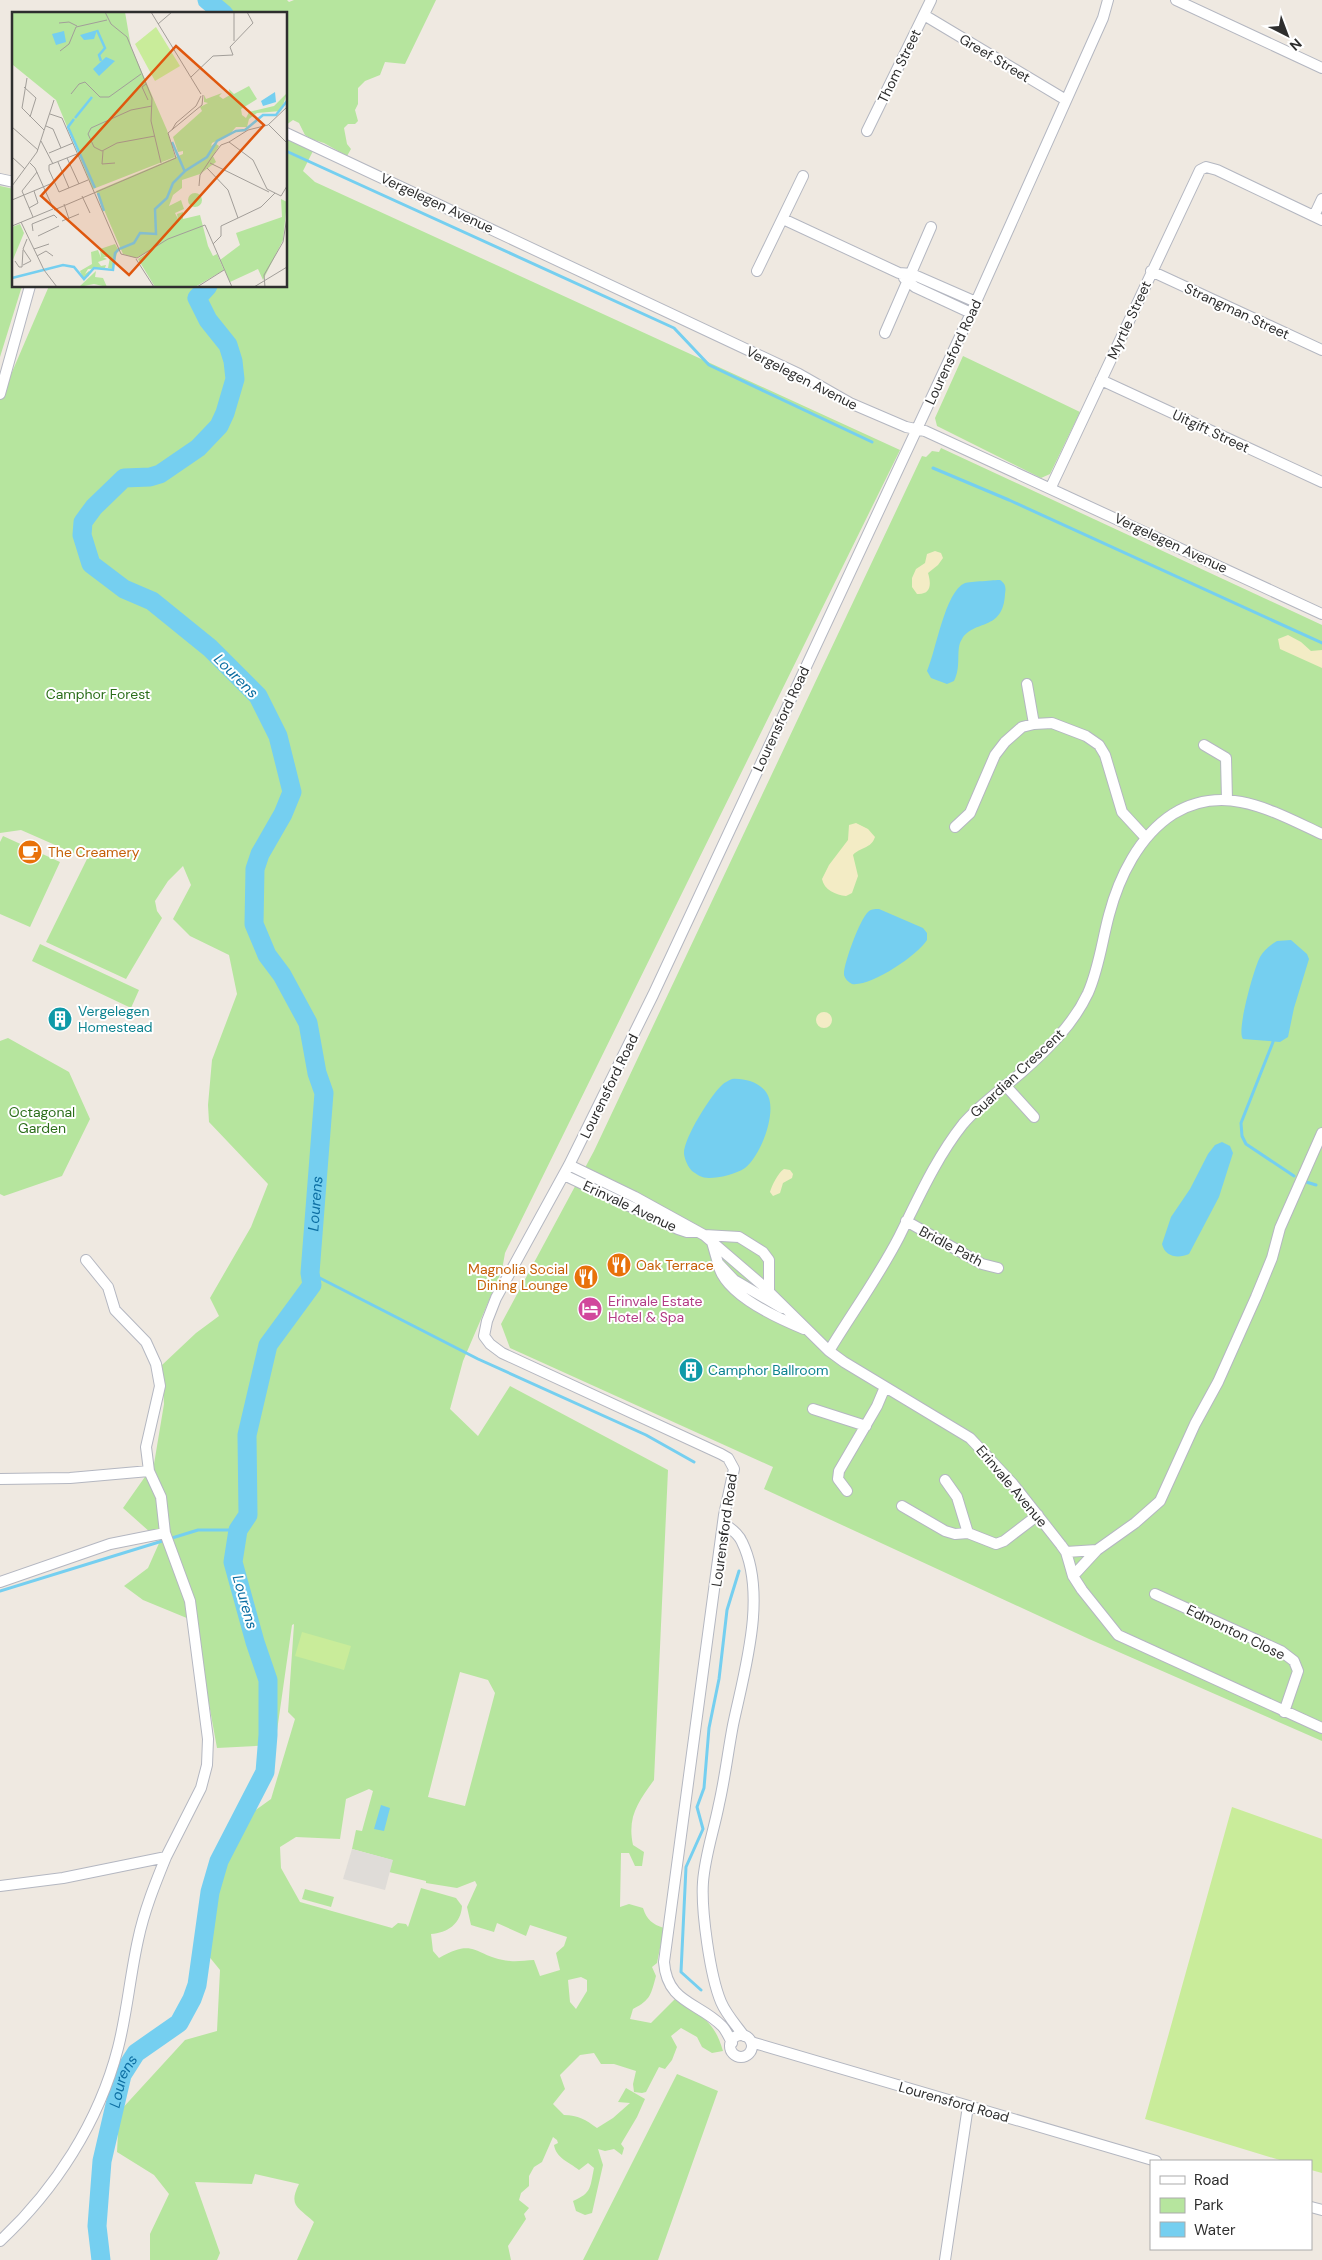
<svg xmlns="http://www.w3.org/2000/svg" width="1322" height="2260" font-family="'DM Sans',sans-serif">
<rect width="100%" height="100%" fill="#efe9e1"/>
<path fill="#b6e59e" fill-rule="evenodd" d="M215,0H287L289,2L294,0H436L405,64L385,62L380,75L365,81L358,88V104L355,110L358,121L355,124H348L344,128L347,144L351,149L347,156L324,143L311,139L305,135L299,123L293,120L286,125L288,91L286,80V14H235Z
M286,138L313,151L303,171L315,182L900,450L505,1253L502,1270L463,1361L450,1409L478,1436L510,1386L668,1470L654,1780C638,1802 627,1817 633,1845L644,1852L642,1866H635L629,1853H621L620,1907L629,1904L643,1908C647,1920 652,1924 664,1928L657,1963L652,1967L656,1976C651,1994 651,2000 633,2009L630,2019L651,2023L676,1998C700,2017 714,2019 723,2051L712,2053L702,2047L697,2037L681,2028L671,2036L677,2047L672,2060L665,2069L659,2067L646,2092L642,2093L634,2092L633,2084L636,2071L614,2064H601L594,2053L580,2055L560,2075L565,2089L553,2104L564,2115C578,2115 586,2120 597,2128L613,2118L630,2103L618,2102L626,2088L645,2099L637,2117L621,2144L624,2148L622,2155L614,2149L605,2151L598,2149L603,2165L592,2213L585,2215L576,2211L573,2201C592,2193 590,2187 594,2168L588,2163L579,2170C569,2162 556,2158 554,2145L558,2143L557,2140L553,2137L542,2162L534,2167L529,2176V2186L521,2193L519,2200L529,2208L524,2214L526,2219L508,2246L511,2260H297L314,2222C298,2207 288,2206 299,2184L255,2174L252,2184L195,2182L220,2253L217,2260H150V2234L169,2194L154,2175L117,2152L119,2112L185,2040L217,2031L220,1970L207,1954L214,1908L223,1872L250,1814L271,1799L295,1719L288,1712L294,1624L292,1625L275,1745L217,1748L194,1621L143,1600L124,1586L148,1568L160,1541L123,1508L154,1464L164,1404L162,1365L196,1333L219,1316L210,1298L251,1227L268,1184L209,1122L208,1105L212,1060L237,994L229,955L190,936L173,919L191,885L183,866L168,881L155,901L157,911L162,918L126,979L46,942L87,859L21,830L0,833V400L49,286H286ZM460,1672L488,1680L495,1693L465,1806L428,1797ZM369,1789L373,1791L362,1831L356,1830L352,1849L392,1860L389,1872L426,1881V1883L457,1888L475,1881L477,1885L467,1907L471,1925L494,1932L497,1923L526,1936L530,1925L567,1937L564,1946L556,1953L560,1970L540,1976L534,1960C526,1960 518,1962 510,1961C475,1958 477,1936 439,1958L433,1951L431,1934C447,1933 461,1924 462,1906L456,1898L421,1888L408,1927L406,1924L398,1923L392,1928L300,1902L281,1868L280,1847L296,1837L340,1839L346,1799ZM581,1977L587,1980V1991L576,2009L570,2002L568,1980Z
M0,186L14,189V286H22L0,357Z
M963,356L1080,412L1050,474L1041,478L937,426L935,418Z
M941,448L1322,625V1741L1089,1639L764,1489L773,1467L510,1348L501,1324L594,1151L922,456L926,457L932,451L939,452Z
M3,836L60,862L30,927L0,914V842Z
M40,944L139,990L131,1008L32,961Z
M8,1038L69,1072L90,1119L62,1176L4,1196L0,1194V1041Z
M305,1889L334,1897L331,1907L302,1899Z
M677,2074L718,2091L658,2260H583Z"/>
<path fill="#f3ecc5" d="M935,551L941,553L943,558L938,565L928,573C931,583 932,595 917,594L912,587V578L916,569L925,563L927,554Z
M1288,635L1301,642L1311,651L1322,650V668L1280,649L1278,639Z
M856,823L868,829L875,837C871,849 860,847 853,855L858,876L852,893L846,896C836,895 824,890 822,879L829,865L848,840L849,825Z
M816 1020a8 8 0 1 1 16 0a8 8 0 1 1-16 0Z
M784,1169L790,1170L793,1174L792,1178L783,1183L780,1193L773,1196L770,1192C772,1185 778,1173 784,1169Z"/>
<path fill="#c9ec9a" d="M302,1632L351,1646L344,1670L295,1656Z
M1232,1807L1322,1839V2173L1311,2170V2161H1283L1145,2119Z"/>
<path fill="#dfdcd8" d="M352,1849L393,1860L385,1890L343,1879Z"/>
<path fill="#75cff0" d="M1000,580C1006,584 1006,588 1005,594C1003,632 974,619 962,639C955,649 962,666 954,681L947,684L931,678L927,671C936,651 945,591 965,583C970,582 995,580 1000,580Z
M879,909L923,928L927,933V940C917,956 870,987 852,984C848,982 845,979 844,975C843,965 860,919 868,912C871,909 874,909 879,909Z
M1291,940L1307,954L1309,959L1294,1008L1288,1037L1280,1042L1243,1039C1236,1032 1254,968 1260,957C1264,950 1270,945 1277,941Z
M732,1079C743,1078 759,1082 766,1092C779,1109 761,1156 745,1168C736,1174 720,1178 709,1178C701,1178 698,1175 692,1171C688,1167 685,1160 684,1154C683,1139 711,1095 722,1085C725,1082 728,1081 732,1079Z
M1222,1142L1230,1146L1233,1153L1219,1197L1189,1254C1178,1259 1165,1257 1162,1244L1171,1217L1190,1189L1208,1154L1215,1145Z
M381,1805L390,1808L384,1831L374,1829Z"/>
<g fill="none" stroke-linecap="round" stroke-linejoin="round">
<path stroke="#75cff0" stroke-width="3" d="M286,151L674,328L709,365L872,442
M933,468L1009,500L1322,643
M1273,1042L1241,1123L1242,1136L1246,1144L1294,1176
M1303,1181L1316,1185
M310,1273L478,1359L646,1435L694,1462
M0,1591L198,1530H238
M701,1990L681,1972L686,1867L703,1829L697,1807L704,1788L709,1728L719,1679L727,1610L739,1571"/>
<g stroke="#75cff0" stroke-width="19">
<path d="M207,0L224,14"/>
<path id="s1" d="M101,2260L97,2226L102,2161L122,2075L136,2053L179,2023L192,1999L197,1985L210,1892L219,1861L265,1772L268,1735V1680L255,1642L233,1562L238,1530L248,1515L247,1435L268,1345L312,1285L310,1273L324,1093L317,1073L308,1023L282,975L267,955L254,924L255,869L260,854L283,814L292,792L278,736L258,696L210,648L152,601L124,589L91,564L82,535L83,522L94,507L124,478L150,477L160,474L198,448L219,426L225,413L235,379L233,361L228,345L208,320L197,298L208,286"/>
</g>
<defs>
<path id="minor" d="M1176,0L1322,68
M924,15L1066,100
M867,131L931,0
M286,133L799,374L850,403L906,427L925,431L1322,614
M0,179L14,182
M1314,216L1322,199
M783,219L899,273L912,274L976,302
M757,271L803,176
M1151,271L1322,350
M904,278L915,287L971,313
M885,333L931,227
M1101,380L1322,482
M0,394L30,286
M1051,487L1200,170L1206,167L1217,170L1322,220
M1027,684L1034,724
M1204,745L1226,758L1227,800
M955,827L970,813L995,755L1005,742L1022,727L1034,724L1052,723L1086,736L1099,745L1105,755L1122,812L1146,838
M1005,1085L1034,1117
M569,1165L635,1197L704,1235L761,1284L829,1351L844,1362L970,1438L1013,1484L1061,1545L1066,1552L1073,1576L1082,1590L1118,1635L1322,1728
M564,1175L678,1229L687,1232H696
M906,1221L982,1264L998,1268
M704,1235L739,1237L763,1252L769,1260V1292
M712,1242L718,1263L734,1280L782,1308
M86,1260L108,1287L115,1310L146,1342L156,1364L160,1386L146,1447L149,1471L161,1497L165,1533L190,1601L208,1739L207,1765L201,1788L166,1857
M718,1263C723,1294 777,1318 804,1329
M829,1351C852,1313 879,1276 899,1237C918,1199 936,1158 963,1124C980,1104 1001,1090 1021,1073C1047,1050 1073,1025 1088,993C1099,968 1102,941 1109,915C1119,877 1139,836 1173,814C1225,782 1274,812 1322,834
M813,1409L866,1426
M0,1479L70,1478L149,1471
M945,1480L957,1497L968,1533
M847,1491L838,1479L839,1471L877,1406L885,1387
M902,1506L945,1531L955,1534L968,1533L996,1544L1004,1541L1038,1515
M724,1523C731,1529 739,1534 742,1542C768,1595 744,1672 733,1725C728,1751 725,1778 719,1804C714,1830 705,1855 703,1882C701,1910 710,1976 721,2002C726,2014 736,2025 744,2036
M1066,1552L1097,1550
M1073,1576L1097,1550L1135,1523L1160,1501L1195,1424L1218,1382L1256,1297L1272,1258L1280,1228L1322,1133
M0,1582L110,1544L165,1533
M1155,1594L1281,1651L1294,1661L1298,1671L1284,1712
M0,1886L63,1878L166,1857C155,1884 144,1911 138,1940C130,1976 127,2013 118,2048C99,2122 55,2190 0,2241
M730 2046a11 11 0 1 1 22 0a11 11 0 1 1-22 0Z
M751,2042L1156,2161
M732,2043C729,2037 726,2030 722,2026C698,2002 667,2003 664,1962L724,1515L734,1469L728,1458L721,1454L502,1353L490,1344L484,1336L487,1321L496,1298L569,1165L653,995L971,313L1103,18L1108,0
M1311,2207L1322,2210
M945,2260L968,2106"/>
</defs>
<use href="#minor" stroke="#b4b7c1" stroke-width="12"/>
<use href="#minor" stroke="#fff" stroke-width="10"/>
</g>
<defs>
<symbol id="cafe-disc" viewBox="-11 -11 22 22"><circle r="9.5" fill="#e8710a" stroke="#fff"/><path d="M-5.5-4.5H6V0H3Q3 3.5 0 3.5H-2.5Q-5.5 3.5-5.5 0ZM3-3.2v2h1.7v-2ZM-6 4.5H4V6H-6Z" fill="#fff"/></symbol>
<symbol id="building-disc" viewBox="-11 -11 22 22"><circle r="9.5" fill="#0f9aa8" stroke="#fff"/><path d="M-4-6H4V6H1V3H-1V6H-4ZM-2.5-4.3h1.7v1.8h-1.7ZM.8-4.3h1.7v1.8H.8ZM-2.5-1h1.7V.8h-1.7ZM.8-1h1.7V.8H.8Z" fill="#fff"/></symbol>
<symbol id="restaurant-disc" viewBox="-11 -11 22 22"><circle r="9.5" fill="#e8710a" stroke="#fff"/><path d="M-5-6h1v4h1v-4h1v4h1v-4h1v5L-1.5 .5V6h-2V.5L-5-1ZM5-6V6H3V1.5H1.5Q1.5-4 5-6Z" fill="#fff"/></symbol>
<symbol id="hotel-disc" viewBox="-11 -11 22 22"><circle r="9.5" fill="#d1479c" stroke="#fff"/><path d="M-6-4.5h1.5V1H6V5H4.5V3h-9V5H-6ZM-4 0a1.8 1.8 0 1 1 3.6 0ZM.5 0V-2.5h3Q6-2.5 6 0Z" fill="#fff"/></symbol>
</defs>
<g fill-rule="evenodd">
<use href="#cafe-disc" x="16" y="838" width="28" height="28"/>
<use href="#building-disc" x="46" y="1005" width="28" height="28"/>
<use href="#restaurant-disc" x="605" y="1251" width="28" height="28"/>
<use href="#restaurant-disc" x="572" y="1263" width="28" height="28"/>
<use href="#hotel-disc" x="576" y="1295" width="28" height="28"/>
<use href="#building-disc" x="677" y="1356" width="28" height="28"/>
</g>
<g text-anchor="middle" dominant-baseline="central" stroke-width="4" stroke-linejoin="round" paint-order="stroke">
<g font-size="14" fill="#2e2e2e" stroke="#fff">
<text transform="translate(995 58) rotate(31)">Greef Street</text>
<text transform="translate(899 66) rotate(-64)">Thom Street</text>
<text transform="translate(437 203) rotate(25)">Vergelegen Avenue</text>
<text transform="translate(1237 311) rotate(25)">Strangman Street</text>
<text transform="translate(1129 320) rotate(-65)">Myrtle Street</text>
<text transform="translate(953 352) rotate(-65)">Lourensford Road</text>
<text transform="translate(802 378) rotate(27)">Vergelegen Avenue</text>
<text transform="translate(1211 431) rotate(25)">Uitgift Street</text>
<text transform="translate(1171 543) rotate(25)">Vergelegen Avenue</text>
<text transform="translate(781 719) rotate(-65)">Lourensford Road</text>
<text transform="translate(1017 1073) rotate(-43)">Guardian Crescent</text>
<text transform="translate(609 1086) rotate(-64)">Lourensford Road</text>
<text transform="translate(630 1206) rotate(25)">Erinvale Avenue</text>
<text transform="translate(951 1246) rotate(28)">Bridle Path</text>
<text transform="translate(1012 1486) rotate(50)">Erinvale Avenue</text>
<text transform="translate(724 1530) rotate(-82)">Lourensford Road</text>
<text transform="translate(1236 1632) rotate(26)">Edmonton Close</text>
<text transform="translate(954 2102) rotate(16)">Lourensford Road</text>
</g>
<g font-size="14" fill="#2c6e1b" stroke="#fff">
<text x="98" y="694">Camphor Forest</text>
<text x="42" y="1112">Octagonal<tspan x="42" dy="16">Garden</tspan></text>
</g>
<g font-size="14" fill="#c56008" stroke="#fff" text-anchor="start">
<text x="48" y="852">The Creamery</text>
<text x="636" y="1265">Oak Terrace</text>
<text x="568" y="1269" text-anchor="end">Magnolia Social<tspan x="568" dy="16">Dining Lounge</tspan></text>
</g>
<g font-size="14" fill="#0d838f" stroke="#fff" text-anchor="start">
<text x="78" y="1011">Vergelegen<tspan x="78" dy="16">Homestead</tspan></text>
<text x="708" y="1370">Camphor Ballroom</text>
</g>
<g font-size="14" fill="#b23c85" stroke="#fff" text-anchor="start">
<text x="608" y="1301">Erinvale Estate<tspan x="608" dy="16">Hotel &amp; Spa</tspan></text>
</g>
<g font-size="15" font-style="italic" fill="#0d6fa3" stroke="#fff">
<text transform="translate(236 676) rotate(45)">Lourens</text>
<text stroke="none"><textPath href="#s1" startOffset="1129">Lourens</textPath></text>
<text transform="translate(245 1602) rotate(74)">Lourens</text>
<text stroke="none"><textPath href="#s1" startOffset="182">Lourens</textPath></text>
</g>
</g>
<g transform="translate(12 12)">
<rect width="275" height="275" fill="#efe9e1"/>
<path d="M0,0H113L119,35L155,118L163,145L81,177L44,88L1,53ZM237,74L245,87L229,97L230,103L234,106L237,100L262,94L275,81L269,99L245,101L237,107L235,115H224L217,123L200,131L199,134L203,131L207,134L201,144L204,150L188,162L170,168V176L161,183L157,194L169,188L172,197L163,201L166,207L165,202L171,200V207L188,203L196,234L201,244L205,242L212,258L183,275H143L126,247L144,235L124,246L111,242L84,179L171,142V139L166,140L161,125L190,99L188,95L196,91L192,90V83L194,87L210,81L207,84L211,87L218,83L217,77L222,82ZM176 188a7 7 0 1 1 14 0a7 7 0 1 1-14 0ZM269,187L275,190L271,228L251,268L246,257L218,270L208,248L228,233L224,221L270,205ZM8,212L12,221L0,250V215ZM103,232L106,237L101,257L96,256L98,245H91L95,247L86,250L89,254L94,253L93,256L76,257L73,262L77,259V264L71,266L68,259L80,252L79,240L86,238L89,246L88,237ZM84,259L83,265L91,266L95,275L82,272L67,275Z" fill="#b6e59e"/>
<path d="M144,15L168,54L143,69L123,32Z" fill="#c9ec9a"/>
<path d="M85,18L82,27L72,28L68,23ZM52,19L54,30L44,33L40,22ZM94,45L103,49L87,64L81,57ZM263,80L264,90L251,94L249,89Z" fill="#75cff0"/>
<path fill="none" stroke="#75cff0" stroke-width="2.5" d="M85,18L93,36L87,43L89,49M63,106L80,85M62,107L56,115L83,176M160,130L173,160M86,181L92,199M0,266L51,253L62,255L72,267L82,256L101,258L103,241L107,237L122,231L128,221L144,222L143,197L155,186L161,171L173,159L195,145L205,129L224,119L233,118L251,103H264L275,89"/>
<path fill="none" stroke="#a29e99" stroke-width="1" d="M93,0L99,12L115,25L140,86L139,109L149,151M139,0L189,82M47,11L57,10L65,14M146,12L160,0M222,29V0M48,39L57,32L64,15L95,8M179,65L201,44L221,43L218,35L241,11L235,0M15,66L10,96L32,118M134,72L130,75L136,88M12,75L24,86L18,105M59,82L67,72L73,70L88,85H97L129,62M140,94L119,98L79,116L76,122L82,135L90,139L105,131L143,124M275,95L256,113L236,118L217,130L241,148L255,177L269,184L275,174M38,102L50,106L109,242L125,246L156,227L193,213L220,275M257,113L275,131M34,114L41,117L49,136M0,115L26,138M160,118L164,111L184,94L189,84M29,129L41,152M91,139L90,152L103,151M37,141L61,131M65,142L37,153V158L47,180L76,168M0,145L13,157M55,146L67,172M46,150L57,176M18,151L23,156L41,196M198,151L257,180M195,156L216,178L226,206L209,214V224L201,232M0,174L25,140L42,88M187,174L188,163L200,145L209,133L217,130M70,184L78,201M0,188L43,170M52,192L57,207M17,196L26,191L22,179M42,198L164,146L156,121L190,93L191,83M21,205L10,179L25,160M226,206L249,195L263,181M50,209L67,202M9,210L32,258L45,275M0,214L41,197M21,219L20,212L42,203L45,206M26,224L47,214M22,237L37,232M25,244L34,239L41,244M124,247L142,275M3,249L7,255H10L11,238M11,253L19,249L11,237L15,227M185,275L212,258M242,275L275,255M253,275L252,263L271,230L275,205"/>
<path fill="#df570e" fill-opacity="0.15" stroke="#df570e" stroke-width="2.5" d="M164,34L252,113L117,263L29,184Z"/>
<rect width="275" height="275" fill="none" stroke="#2e2e2e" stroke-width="2.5"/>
</g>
<rect x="1150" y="2160" width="162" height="90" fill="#ffffff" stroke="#ababab"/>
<rect x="1160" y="2176" width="25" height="8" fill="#ffffff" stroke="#ababab"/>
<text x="1194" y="2185" font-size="15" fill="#2e2e2e">Road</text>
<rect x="1160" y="2198" width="25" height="15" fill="#b6e59e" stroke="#ababab"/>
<text x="1194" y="2210" font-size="15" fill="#2e2e2e">Park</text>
<rect x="1160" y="2222" width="25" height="15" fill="#75cff0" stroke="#ababab"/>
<text x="1194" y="2235" font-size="15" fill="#2e2e2e">Water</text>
<g transform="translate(1287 35) rotate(138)" stroke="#ffffff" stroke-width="4" paint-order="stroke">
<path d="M0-4L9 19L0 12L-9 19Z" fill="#2e2e2e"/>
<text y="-8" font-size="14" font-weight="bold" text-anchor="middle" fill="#2e2e2e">N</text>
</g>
</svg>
